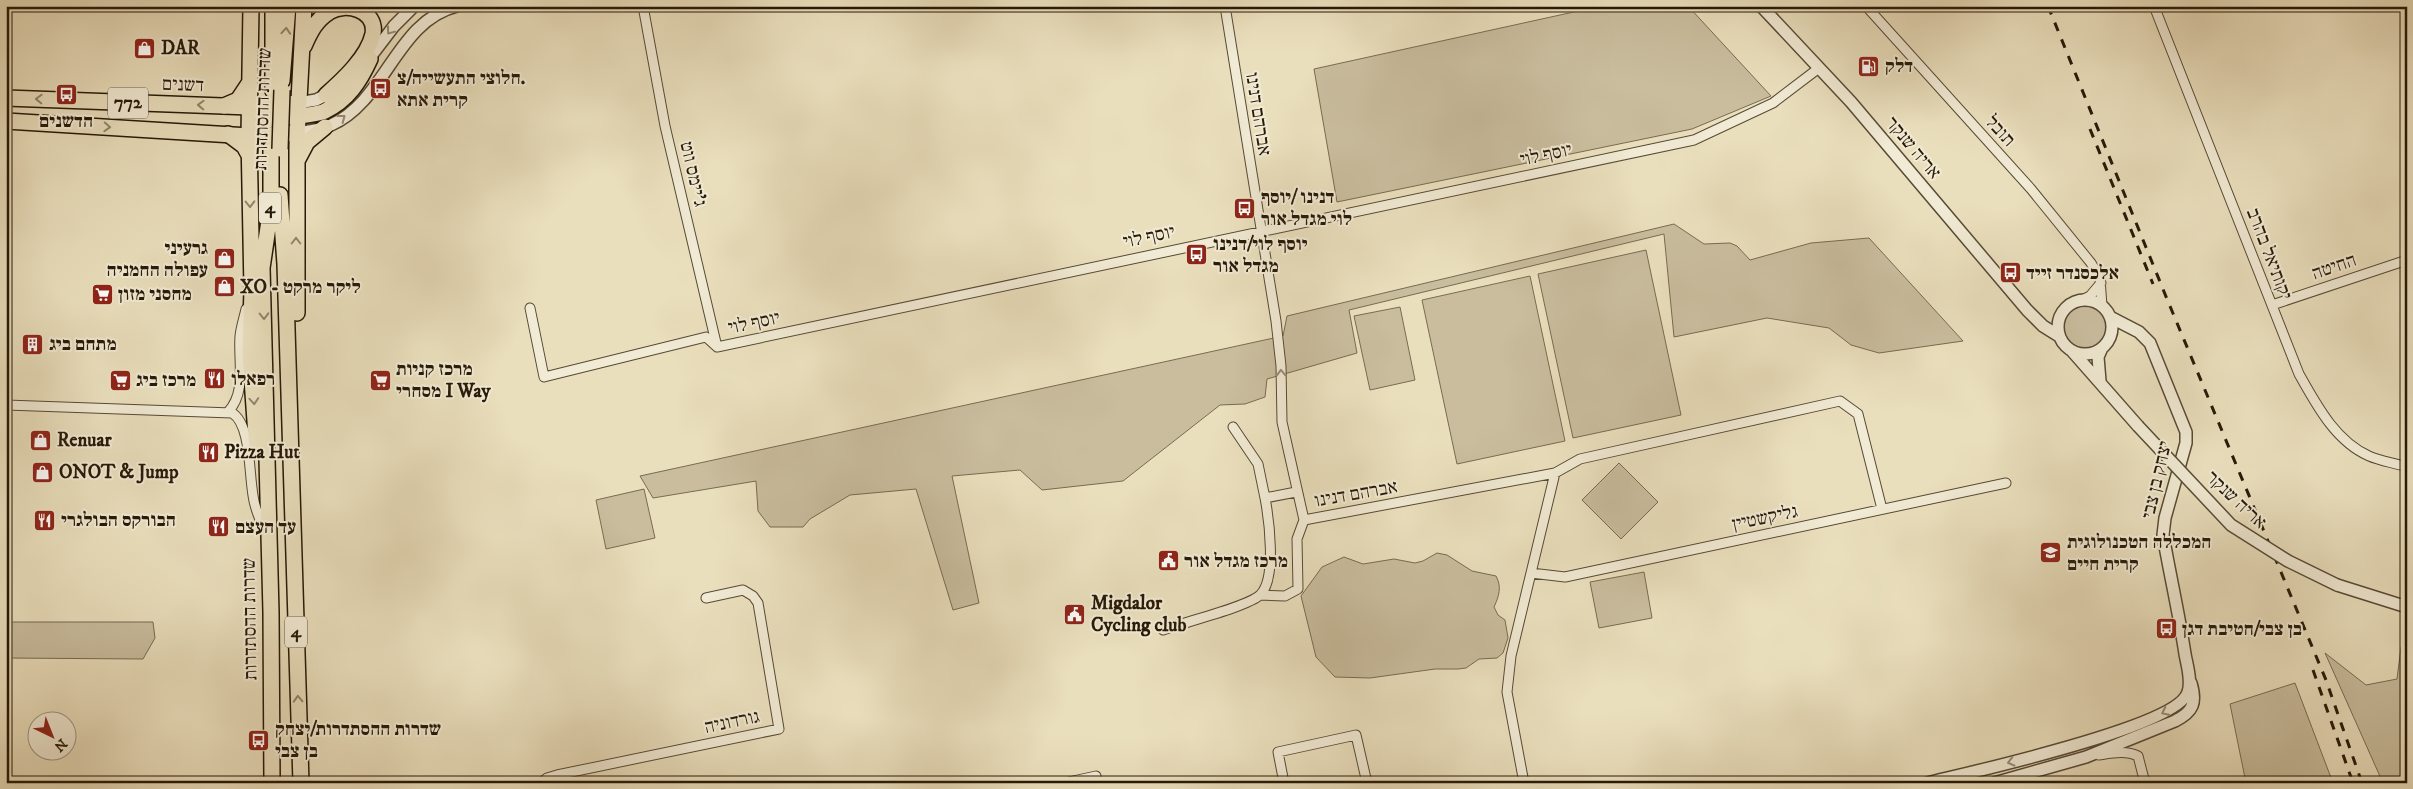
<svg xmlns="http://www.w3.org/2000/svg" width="2413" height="789" font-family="'IM FELL DW Pica','Frank Ruhl Libre',serif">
<rect width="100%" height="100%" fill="#eadfbd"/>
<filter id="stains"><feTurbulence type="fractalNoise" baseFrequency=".004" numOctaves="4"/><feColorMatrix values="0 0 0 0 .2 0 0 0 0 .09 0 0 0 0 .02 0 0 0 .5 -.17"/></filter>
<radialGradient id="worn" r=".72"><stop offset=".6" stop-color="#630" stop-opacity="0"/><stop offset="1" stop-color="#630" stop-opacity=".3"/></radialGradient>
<path fill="#c9bd9e" stroke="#786b53" d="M1601,6H1688L1771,96L1692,129L1337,202L1314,69Z
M1674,224L1704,244L1730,243L1737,246L1750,260L1811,243L1869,238L1963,341L1879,353L1851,345L1829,328L1767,318L1674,337L1664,234L1349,310L1357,353L1267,379L1265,397L1245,404L1220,405L1123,481L1042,490L1020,470L952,476L979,603L953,610L916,489L850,495L810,519L803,527H770L758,511L756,481L653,498L640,476L1283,336L1287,316Z
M1646,250L1681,415L1573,438L1538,274Z
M1530,276L1565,441L1457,464L1422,300Z
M2064 327a21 21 0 1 1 42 0a21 21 0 1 1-42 0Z
M1400,307L1415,380L1370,390L1354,316Z
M1619,463L1658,502L1621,539L1582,500Z
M644,489L655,538L606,549L596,500Z
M1437,553L1447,555L1472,571L1496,576C1502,587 1499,596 1494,607L1498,615L1505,620L1508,638L1503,653L1497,658L1479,659L1466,668L1458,669H1435L1370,678L1335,677L1316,657L1301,596L1322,567L1344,557L1363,564L1394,559L1415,563L1423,561Z
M1644,572L1652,618L1599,628L1590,582Z
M6,622H153L155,638L143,659L6,658Z
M2407,646V783H2383L2325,653L2366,685L2397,679L2401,647Z
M2295,683L2333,783H2246L2230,704Z"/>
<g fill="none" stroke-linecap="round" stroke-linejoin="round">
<defs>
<path id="minor" d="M643,6L665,126L717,347
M1225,6L1276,321L1281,366L1282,422L1304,520L1555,473L1580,459L1840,401L1858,414L1882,509
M1866,6L2031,189L2091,263L2100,279L2102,306
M2154,6L2299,374C2316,404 2335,441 2369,456C2380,461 2395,463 2407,467
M2082,300L2090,296L2101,283
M2272,305L2407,260
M530,308L544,377L706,337L717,347L1694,140L1773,103L1819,68
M6,405L232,413C253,425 248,483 255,505C257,513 260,520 263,527
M228,412C247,392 238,361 240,336C241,327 244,318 246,309
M1233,427L1258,464L1265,498
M1531,573L1565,577L2006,483
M1260,595L1285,596L1298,589L1297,539L1304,520
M1163,630C1184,622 1247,607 1260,595C1277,579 1269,519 1265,498L1296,492
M2099,755C2112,753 2126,750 2138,756L2145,783
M541,783L547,778L557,775L779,729L758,603L753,596L743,590L706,598
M1064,783L1096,776L1097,783
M1284,783L1278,752L1356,735L1367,783
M1524,783L1507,692L1511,656L1555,473"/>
<path id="tertiary" d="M1761,6L1851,102L2027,310L2043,326L2059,336
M365,64L394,26L414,6
M298,103L316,100L332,92
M297,133C308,131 320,130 331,125C386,101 396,21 457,6
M2058 327a27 27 0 1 1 54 0a27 27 0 1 1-54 0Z
M2072,351L2138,426
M2100,381L2098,357L2102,348
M2337,585L2407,607
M1927,783C1967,773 2178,727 2188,692C2192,681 2187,665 2185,654C2179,614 2170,575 2163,535L2165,518L2186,443V432L2150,343L2139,332L2110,317
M1994,783L2086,757L2175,721C2193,712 2197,703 2191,683"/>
<path id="primary" d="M6,98L250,107L298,103
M6,121L249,136L297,133"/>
<path id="trunk" d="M251,6L249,136L252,290L250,351L257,449
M273,6V91
M304,46C310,32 316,20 329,12C346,1 377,10 373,34C368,57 343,80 326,95
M282,81L288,6
M224,106L238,100L250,82
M228,134L244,146L249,155
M249,136C254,111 306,120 325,111C348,100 360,81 370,59
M271,148V207L262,268L271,612L272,783
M298,159L307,142L325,127
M280,195L285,264L301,783
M297,313V138L304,6"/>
</defs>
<use href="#minor" stroke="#574a35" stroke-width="11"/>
<use href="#tertiary" stroke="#574a35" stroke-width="14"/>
<use href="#primary" stroke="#261908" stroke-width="18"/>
<use href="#trunk" stroke="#261908" stroke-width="18"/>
<use href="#minor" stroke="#f1ead4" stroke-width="9"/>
<use href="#tertiary" stroke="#f1ead4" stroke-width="11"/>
<use href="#primary" stroke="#eadfbd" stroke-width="15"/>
<use href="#trunk" stroke="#eadfbd" stroke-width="15"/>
<path stroke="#261908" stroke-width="3" stroke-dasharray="9 9" stroke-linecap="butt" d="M2048,6L2167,299L2326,680L2362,783
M2090,129L2153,284
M2313,670L2353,783"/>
<defs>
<path id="tertiary-bridge" d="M2138,426L2231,525L2288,561L2337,585"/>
<path id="trunk-bridge" d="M280,149L282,90"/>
</defs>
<use href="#tertiary-bridge" stroke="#574a35" stroke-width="14" stroke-linecap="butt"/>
<use href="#trunk-bridge" stroke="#261908" stroke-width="18" stroke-linecap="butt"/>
<use href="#tertiary-bridge" stroke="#f1ead4" stroke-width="11"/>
<use href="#trunk-bridge" stroke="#eadfbd" stroke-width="15"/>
</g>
<defs><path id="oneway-chevron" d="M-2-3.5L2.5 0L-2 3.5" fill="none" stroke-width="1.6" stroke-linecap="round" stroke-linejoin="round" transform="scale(1.25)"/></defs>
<g stroke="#92866c">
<use href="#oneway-chevron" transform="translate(286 31) rotate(-86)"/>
<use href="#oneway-chevron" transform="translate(39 99) rotate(-178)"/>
<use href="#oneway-chevron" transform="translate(201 105) rotate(-178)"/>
<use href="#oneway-chevron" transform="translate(107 127) rotate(3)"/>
<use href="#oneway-chevron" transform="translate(250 204) rotate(89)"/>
<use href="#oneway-chevron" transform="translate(296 241) rotate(-90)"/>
<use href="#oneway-chevron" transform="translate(264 316) rotate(89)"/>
<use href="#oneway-chevron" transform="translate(254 401) rotate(86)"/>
<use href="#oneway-chevron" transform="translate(298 699) rotate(-92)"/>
</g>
<g stroke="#968c78">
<use href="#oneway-chevron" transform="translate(390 31) rotate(127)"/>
<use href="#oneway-chevron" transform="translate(342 118) rotate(-37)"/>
<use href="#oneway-chevron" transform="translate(1281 373) rotate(-92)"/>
<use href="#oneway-chevron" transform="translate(2165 712) rotate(154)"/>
<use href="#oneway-chevron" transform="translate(2011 762) rotate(166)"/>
</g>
<defs>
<symbol id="shop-square" viewBox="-11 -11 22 22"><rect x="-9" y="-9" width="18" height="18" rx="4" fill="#8f2418" stroke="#f1ead4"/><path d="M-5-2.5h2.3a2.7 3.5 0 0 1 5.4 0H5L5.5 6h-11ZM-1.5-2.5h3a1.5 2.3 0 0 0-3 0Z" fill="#fff"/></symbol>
<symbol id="fuel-square" viewBox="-11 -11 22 22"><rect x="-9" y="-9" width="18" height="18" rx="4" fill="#8f2418" stroke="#f1ead4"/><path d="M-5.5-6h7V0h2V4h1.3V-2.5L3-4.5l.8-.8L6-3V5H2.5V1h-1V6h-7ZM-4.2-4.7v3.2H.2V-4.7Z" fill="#fff"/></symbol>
<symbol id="bus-square" viewBox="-11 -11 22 22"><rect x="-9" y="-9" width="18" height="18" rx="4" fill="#8f2418" stroke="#f1ead4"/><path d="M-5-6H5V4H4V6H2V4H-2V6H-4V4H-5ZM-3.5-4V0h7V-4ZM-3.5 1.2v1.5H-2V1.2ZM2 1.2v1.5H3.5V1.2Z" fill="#fff"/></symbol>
<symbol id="supermarket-square" viewBox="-11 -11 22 22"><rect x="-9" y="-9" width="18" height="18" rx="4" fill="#8f2418" stroke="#f1ead4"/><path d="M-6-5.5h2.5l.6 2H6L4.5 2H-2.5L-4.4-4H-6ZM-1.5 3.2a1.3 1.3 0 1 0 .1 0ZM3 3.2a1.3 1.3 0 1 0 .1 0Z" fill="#fff"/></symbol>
<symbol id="building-square" viewBox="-11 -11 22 22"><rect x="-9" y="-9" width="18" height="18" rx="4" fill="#8f2418" stroke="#f1ead4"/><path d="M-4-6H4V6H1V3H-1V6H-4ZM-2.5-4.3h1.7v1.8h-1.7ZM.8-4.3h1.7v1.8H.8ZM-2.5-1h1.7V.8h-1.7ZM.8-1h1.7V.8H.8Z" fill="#fff"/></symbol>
<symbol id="restaurant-square" viewBox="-11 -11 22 22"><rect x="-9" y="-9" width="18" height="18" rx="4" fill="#8f2418" stroke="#f1ead4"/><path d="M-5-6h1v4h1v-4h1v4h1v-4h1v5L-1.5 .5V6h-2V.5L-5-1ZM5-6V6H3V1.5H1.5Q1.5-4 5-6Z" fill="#fff"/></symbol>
<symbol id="university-square" viewBox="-11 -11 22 22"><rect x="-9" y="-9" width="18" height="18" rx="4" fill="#8f2418" stroke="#f1ead4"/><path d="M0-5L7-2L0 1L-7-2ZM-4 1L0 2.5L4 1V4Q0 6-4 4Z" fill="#fff"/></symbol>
<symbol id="civic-square" viewBox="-11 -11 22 22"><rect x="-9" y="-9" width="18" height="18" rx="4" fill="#8f2418" stroke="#f1ead4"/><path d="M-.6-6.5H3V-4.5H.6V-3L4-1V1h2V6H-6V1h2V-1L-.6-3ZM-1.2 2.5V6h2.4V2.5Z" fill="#fff"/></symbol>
</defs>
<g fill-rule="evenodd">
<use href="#shop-square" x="132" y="36" width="25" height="25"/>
<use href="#fuel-square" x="1856" y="54" width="25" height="25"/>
<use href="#bus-square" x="368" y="76" width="25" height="25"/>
<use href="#bus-square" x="54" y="82" width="25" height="25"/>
<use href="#bus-square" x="1232" y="196" width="25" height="25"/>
<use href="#bus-square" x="1184" y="242" width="25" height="25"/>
<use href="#shop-square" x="212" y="246" width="25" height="25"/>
<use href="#bus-square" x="1998" y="260" width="25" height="25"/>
<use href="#shop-square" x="212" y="274" width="25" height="25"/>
<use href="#supermarket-square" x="90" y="282" width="25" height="25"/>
<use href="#building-square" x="20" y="332" width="25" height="25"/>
<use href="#restaurant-square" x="202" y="366" width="25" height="25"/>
<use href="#supermarket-square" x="108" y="368" width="25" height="25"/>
<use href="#supermarket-square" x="368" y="368" width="25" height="25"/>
<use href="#shop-square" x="28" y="428" width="25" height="25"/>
<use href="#restaurant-square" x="196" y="440" width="25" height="25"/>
<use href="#shop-square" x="30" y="460" width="25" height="25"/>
<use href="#restaurant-square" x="32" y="508" width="25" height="25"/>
<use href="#restaurant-square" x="206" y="514" width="25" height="25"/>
<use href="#university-square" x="2038" y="540" width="25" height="25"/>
<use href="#civic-square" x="1156" y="548" width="25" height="25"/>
<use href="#civic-square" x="1062" y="602" width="25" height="25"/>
<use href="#bus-square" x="2154" y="616" width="25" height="25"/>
<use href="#bus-square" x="246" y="728" width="25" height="25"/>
</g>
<g text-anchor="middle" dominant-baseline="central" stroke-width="4" stroke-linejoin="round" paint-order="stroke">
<g fill="#f1ead4" stroke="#635845" stroke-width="1">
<rect x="108" y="87.5" width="40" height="31" rx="4"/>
<rect x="259" y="192.5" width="22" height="31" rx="4"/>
<rect x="285" y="616.5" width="22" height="31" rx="4"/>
</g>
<g font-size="18" font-weight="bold" fill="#261908">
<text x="128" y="103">772</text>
<text x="270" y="208">4</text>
<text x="296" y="632">4</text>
</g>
<g font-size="19" font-weight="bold" fill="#261908" stroke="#f1ead4" text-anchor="start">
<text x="161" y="48">DAR</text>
<text x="1885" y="66">דלק</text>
<text x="397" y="78">חלוצי התעשייה/צ.<tspan x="397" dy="22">קרית אתא</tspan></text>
<text x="66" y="121" text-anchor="middle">הדשנים</text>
<text x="1261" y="197">דנינו /יוסף<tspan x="1261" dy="22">לוי מגדל אור</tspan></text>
<text x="1213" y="244">יוסף לוי/דנינו<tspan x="1213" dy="22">מגדל אור</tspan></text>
<text x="208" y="248" text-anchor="end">גרעיני<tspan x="208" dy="22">עפולה החמניה</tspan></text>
<text x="2026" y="273">אלכסנדר זייד</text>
<text x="240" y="287">XO - ליקר מרקט</text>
<text x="118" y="294">מחסני מזון</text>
<text x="49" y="344">מתחם ביג</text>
<text x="396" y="369">מרכז קניות<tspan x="396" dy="22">מסחרי I Way</tspan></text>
<text x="231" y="379">רפאלו</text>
<text x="136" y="380">מרכז ביג</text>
<text x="57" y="440">Renuar</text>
<text x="224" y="452">Pizza Hut</text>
<text x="59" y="472">ONOT &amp; Jump</text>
<text x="61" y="520">הבורקס הבולגרי</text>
<text x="235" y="527">עד העצם</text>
<text x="2067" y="542">המכללה הטכנולוגית<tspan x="2067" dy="22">קרית חיים</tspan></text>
<text x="1184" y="561">מרכז מגדל אור</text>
<text x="1091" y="603">Migdalor<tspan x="1091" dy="22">Cycling club</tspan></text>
<text x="2182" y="629">בן צבי/חטיבת דגן</text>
<text x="275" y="729">שדרות ההסתדרות/יצחק<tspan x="275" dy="22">בן צבי</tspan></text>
</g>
<g font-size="19" fill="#261908" stroke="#f1ead4">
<text transform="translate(183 85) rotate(2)">דשנים</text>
<text transform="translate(263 109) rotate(-88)">שדרות ההסתדרות</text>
<text transform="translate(1258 114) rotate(81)">אברהם דנינו</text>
<text transform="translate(2000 131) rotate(48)">תובל</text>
<text transform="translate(1913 148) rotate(50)">אריה שנקר</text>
<text transform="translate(1546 155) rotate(-12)">יוסף לוי</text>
<text transform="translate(693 174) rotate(77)">ג'יימס ווט</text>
<text transform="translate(1149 237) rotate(-12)">יוסף לוי</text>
<text transform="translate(2269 254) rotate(69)">יקותיאל בהרב</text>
<text transform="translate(2334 267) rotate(-19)">החיטה</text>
<text transform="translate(754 323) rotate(-12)">יוסף לוי</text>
<text transform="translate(2157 480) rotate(-77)">יצחק בן צבי</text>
<text transform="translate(1356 494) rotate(-10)">אברהם דנינו</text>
<text transform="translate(2236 500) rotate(43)">אריה שנקר</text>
<text transform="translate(1765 518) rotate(-12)">גליקשטיין</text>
<text transform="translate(250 619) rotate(-91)">שדרות ההסתדרות</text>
<text transform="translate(732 722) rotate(-12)">גורדוניה</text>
</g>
</g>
<rect width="2413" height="789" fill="none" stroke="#eadfbd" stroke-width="25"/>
<rect x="8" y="8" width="2398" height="774" fill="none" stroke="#261908" stroke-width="2.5"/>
<rect x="12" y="12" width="2388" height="764" fill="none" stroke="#261908"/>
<g transform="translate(52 736) rotate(137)"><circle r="24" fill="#f1ead4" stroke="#a09682"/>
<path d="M0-4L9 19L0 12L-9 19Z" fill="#8f2418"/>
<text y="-8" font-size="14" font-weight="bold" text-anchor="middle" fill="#261908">N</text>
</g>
<rect width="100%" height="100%" filter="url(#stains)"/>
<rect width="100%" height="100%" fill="url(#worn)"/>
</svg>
